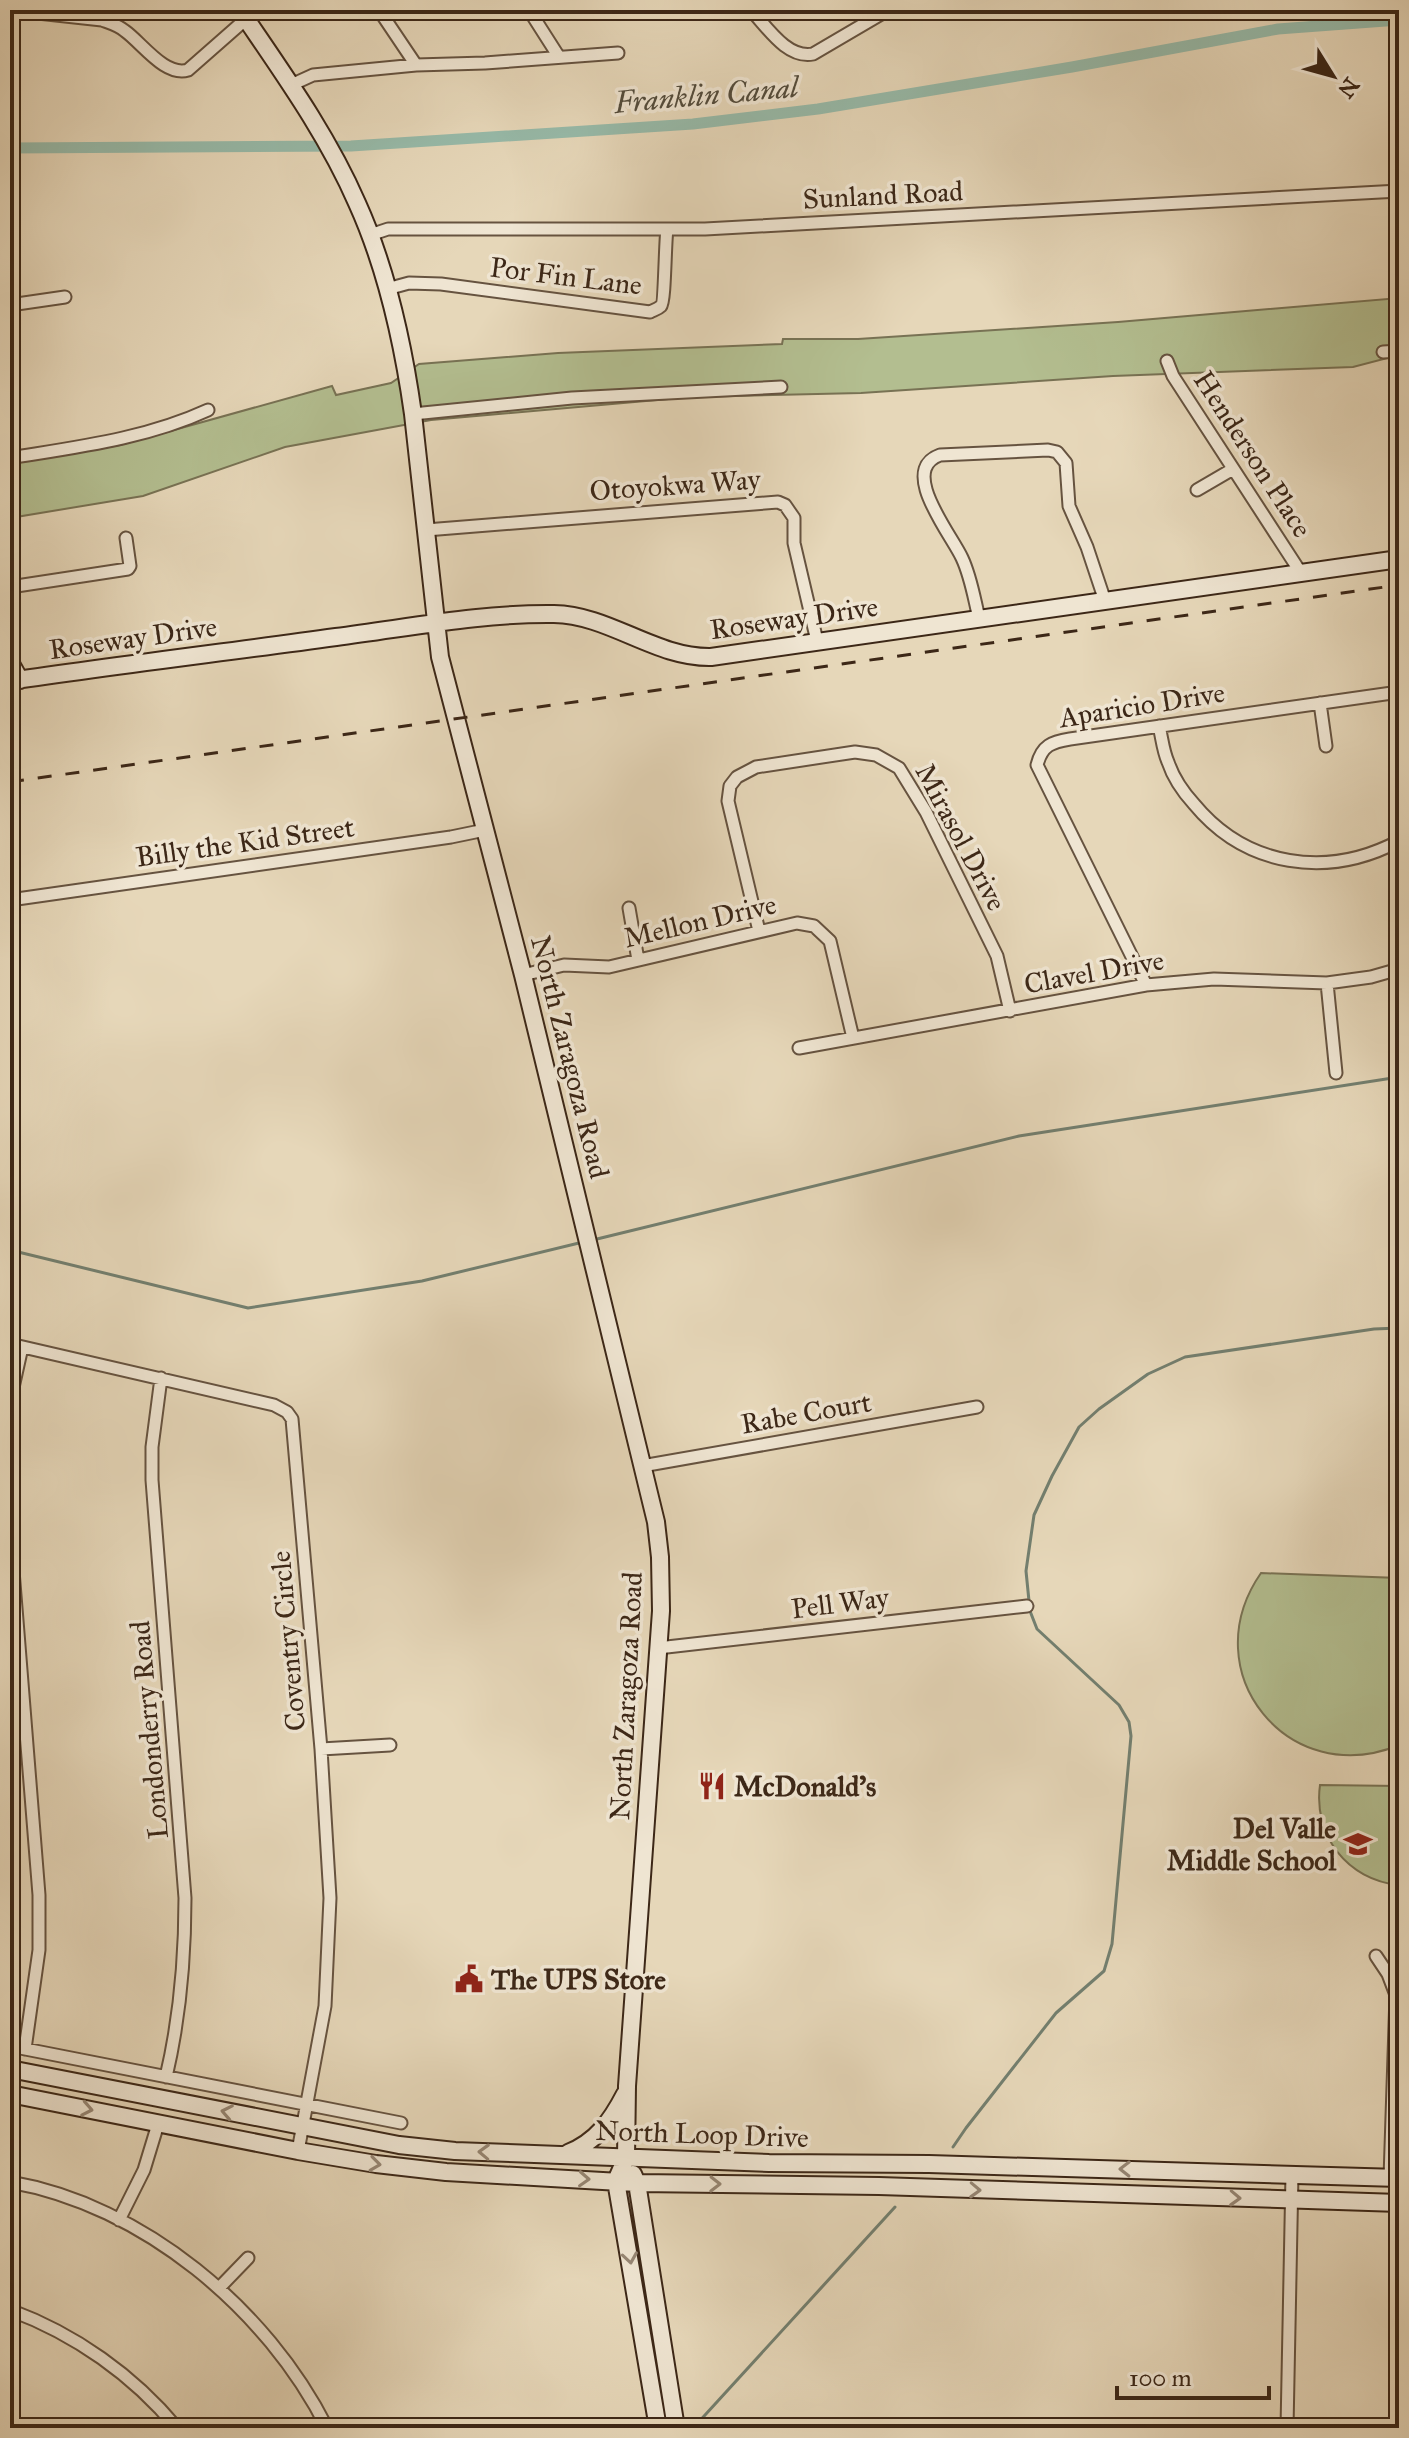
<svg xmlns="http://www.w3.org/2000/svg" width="1409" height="2438" font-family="'IM FELL Great Primer',serif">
<rect width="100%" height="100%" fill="#e6d7b9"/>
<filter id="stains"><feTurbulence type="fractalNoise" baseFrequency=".0025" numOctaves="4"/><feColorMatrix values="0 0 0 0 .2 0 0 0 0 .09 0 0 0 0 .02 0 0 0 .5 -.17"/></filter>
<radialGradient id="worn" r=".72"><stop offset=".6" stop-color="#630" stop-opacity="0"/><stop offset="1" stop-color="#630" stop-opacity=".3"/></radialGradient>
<path fill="#b3be90" stroke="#787254" stroke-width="2" d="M1399,298V355L1353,367L1113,376L861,393L691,397L431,420L285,447L143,496L10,518V464L120,445L332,386L336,395L391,383L419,364L558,353L782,344L783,339H858L1118,322Z
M1261,1573L1399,1578V1745C1289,1791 1192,1672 1261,1573Z
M1320,1785L1399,1786V1885C1347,1880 1313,1835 1320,1785Z"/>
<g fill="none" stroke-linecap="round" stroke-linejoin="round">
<path stroke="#737f6f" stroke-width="3" d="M597,1239L1019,1136L1399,1077
M10,1250L248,1308L422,1281L579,1243
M953,2147L966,2128L1056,2013L1104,1971L1112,1944L1131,1736L1129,1722L1119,1705L1037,1629L1030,1611L1026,1571L1034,1515L1052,1476L1079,1427L1099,1409L1148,1374L1185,1357L1374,1329L1399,1328
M695,2426L895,2207"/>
<path stroke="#97baa9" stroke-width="11" d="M10,148L351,146L693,124L818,109L1072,67L1278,29L1399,20"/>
<defs>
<path id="street" d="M10,10L102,20C110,23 118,25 125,31C142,43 165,77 188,70L246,19
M379,10L416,65
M529,10L559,57
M751,10C767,27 787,59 813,54L888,10
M291,85L313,75L416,65L485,63L618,53
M370,235L388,229H705L1399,191
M387,289L409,283L441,284L650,312C654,310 658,309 661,306C665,302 665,242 667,229
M10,305L65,297
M1383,352L1399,351
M1167,361L1173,376L1301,573
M413,414L572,398L781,387
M10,458C77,447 145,439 208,410
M1197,490L1233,469
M426,530L778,502L785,505L794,518V543L817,641
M10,587L128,569L130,566L126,538
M979,618C974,598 971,577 962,558C951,534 898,470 940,455L1048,450L1057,452L1066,463L1069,506L1087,547L1105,601
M1320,703L1326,746
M1159,726C1162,738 1163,751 1168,762C1173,777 1183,792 1194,804C1246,867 1327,879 1399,841
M10,900L451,837L485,830
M629,908L638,960
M759,931L728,801L730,786L737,777L756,767L855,752L876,755L899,768L926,812L997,956L1010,1011
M523,975L564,965L609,967L797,923L814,926L830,941L853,1038
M1327,983L1336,1073
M1146,985L1040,771L1037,765C1042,745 1052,742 1070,739L1399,692
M799,1048L1146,985L1214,979L1327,983L1371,977L1399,969
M10,1344L274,1405L287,1412L292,1419L321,1749L330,1898L325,2006L298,2151
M161,1378L152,1447V1480L185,1898C185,1958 180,2018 166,2077
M10,1401L22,1347
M642,1466L977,1407
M10,1533L39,1895V1950L25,2049
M658,1648L1027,1606
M321,1749L390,1745
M1376,1956L1388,1974L1396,1995L1390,2178
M10,2046L401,2123
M10,2182C143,2205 267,2309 327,2428
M119,2220L144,2170L158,2124
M219,2288L248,2258
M10,2310C75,2334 133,2375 177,2428
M1287,2428L1292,2174"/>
<path id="secondary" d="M240,10C282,72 327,134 357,203C387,269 403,343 413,414L440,657L523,975L656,1522L660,1557L661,1611L627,2086L626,2158L616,2181L658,2428
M10,662L20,680
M10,681C119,665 227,652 336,637C408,628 482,613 554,614C610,615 655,658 711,657L1399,559
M10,2069L399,2145L455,2151L769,2163L929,2164L1399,2178
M10,2094L298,2151L376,2164L446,2172L637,2183L879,2186L1399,2203
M568,2153C596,2142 611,2121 625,2094
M633,2174L637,2183L676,2428"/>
</defs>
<use href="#street" stroke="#665340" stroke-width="15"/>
<use href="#secondary" stroke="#3c2717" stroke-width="20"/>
<use href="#street" stroke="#efe5d2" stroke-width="11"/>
<use href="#secondary" stroke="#efe5d2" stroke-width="16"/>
<path stroke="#3c2717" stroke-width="3" stroke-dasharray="14 14" stroke-linecap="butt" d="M10,782L1399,585"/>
</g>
<defs><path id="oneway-chevron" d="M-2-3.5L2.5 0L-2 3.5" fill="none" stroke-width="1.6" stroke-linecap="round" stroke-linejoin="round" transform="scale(2)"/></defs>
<g stroke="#968674">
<use href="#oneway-chevron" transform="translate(87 2109) rotate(11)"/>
<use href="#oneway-chevron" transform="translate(227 2112) rotate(-169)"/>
<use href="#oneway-chevron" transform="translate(484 2152) rotate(-178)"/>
<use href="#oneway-chevron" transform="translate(375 2164) rotate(8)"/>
<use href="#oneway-chevron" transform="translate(1125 2169) rotate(-179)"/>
<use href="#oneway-chevron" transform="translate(584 2179) rotate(3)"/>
<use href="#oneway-chevron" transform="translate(715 2184) rotate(1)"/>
<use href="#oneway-chevron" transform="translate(975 2190) rotate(2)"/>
<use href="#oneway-chevron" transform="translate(1235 2198) rotate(2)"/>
<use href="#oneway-chevron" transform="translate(630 2258) rotate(81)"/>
</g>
<defs>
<symbol id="restaurant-bare" viewBox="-9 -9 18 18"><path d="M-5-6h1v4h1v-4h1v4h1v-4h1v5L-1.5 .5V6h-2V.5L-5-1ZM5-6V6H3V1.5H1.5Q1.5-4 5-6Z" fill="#8f2418" stroke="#efe5d2" stroke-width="2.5" paint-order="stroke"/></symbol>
<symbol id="school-bare" viewBox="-9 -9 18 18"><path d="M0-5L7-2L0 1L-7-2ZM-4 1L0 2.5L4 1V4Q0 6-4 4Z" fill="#8f2418" stroke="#efe5d2" stroke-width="2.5" paint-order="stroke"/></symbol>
<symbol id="civic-bare" viewBox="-9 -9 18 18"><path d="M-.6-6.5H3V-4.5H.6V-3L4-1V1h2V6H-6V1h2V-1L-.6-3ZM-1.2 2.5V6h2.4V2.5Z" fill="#8f2418" stroke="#efe5d2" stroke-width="2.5" paint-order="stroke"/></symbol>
</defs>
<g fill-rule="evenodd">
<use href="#restaurant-bare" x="692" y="1766" width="40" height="40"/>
<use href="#school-bare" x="1338" y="1824" width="40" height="40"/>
<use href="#civic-bare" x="449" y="1959" width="40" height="40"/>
</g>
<g text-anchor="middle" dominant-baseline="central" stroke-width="7" stroke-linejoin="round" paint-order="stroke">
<g font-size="28" fill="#3c2717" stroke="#efe5d2">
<text transform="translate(883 195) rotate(-3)">Sunland Road</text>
<text transform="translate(566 276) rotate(7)">Por Fin Lane</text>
<text transform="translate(1253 454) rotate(57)">Henderson Place</text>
<text transform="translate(675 485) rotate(-4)">Otoyokwa Way</text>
<text transform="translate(794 618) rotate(-8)">Roseway Drive</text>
<text transform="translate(133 638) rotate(-8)">Roseway Drive</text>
<text transform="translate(1142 705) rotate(-9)">Aparicio Drive</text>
<text transform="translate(961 837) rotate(62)">Mirasol Drive</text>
<text transform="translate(245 842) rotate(-8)">Billy the Kid Street</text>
<text transform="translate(700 921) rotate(-13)">Mellon Drive</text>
<text transform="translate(1094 972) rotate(-10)">Clavel Drive</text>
<text transform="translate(570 1057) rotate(76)">North Zaragoza Road</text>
<text transform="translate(806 1413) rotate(-10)">Rabe Court</text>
<text transform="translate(840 1603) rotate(-7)">Pell Way</text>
<text transform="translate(288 1641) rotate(-95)">Coventry Circle</text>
<text transform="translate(626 1696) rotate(-87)">North Zaragoza Road</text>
<text transform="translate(149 1730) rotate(-95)">Londonderry Road</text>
<text transform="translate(702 2134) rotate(2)">North Loop Drive</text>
</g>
<g font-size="28" font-weight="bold" fill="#3c2717" stroke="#efe5d2" text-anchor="start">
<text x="734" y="1786">McDonald's</text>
<text x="1336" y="1828" text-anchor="end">Del Valle<tspan x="1336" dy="32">Middle School</tspan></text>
<text x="491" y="1979">The UPS Store</text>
</g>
<g font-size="30" font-style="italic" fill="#534c3c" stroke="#efe5d2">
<text transform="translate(706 95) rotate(-5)">Franklin Canal</text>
</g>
</g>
<rect width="1409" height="2438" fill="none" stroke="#e6d7b9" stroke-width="40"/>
<rect x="12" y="12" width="1385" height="2414" fill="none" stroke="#3c2717" stroke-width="4"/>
<rect x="20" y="20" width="1369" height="2398" fill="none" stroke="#3c2717" stroke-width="2"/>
<g transform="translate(1333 76) rotate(127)" stroke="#efe5d2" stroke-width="6" paint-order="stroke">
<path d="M0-6L14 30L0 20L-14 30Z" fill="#3c2717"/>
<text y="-12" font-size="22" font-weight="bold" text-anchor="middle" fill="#3c2717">N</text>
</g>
<path d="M1117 2386v12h152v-12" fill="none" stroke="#3c2717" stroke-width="4"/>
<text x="1129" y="2386" font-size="24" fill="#3c2717" stroke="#efe5d2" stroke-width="6" paint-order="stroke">100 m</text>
<rect width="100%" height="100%" filter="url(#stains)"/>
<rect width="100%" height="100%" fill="url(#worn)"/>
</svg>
